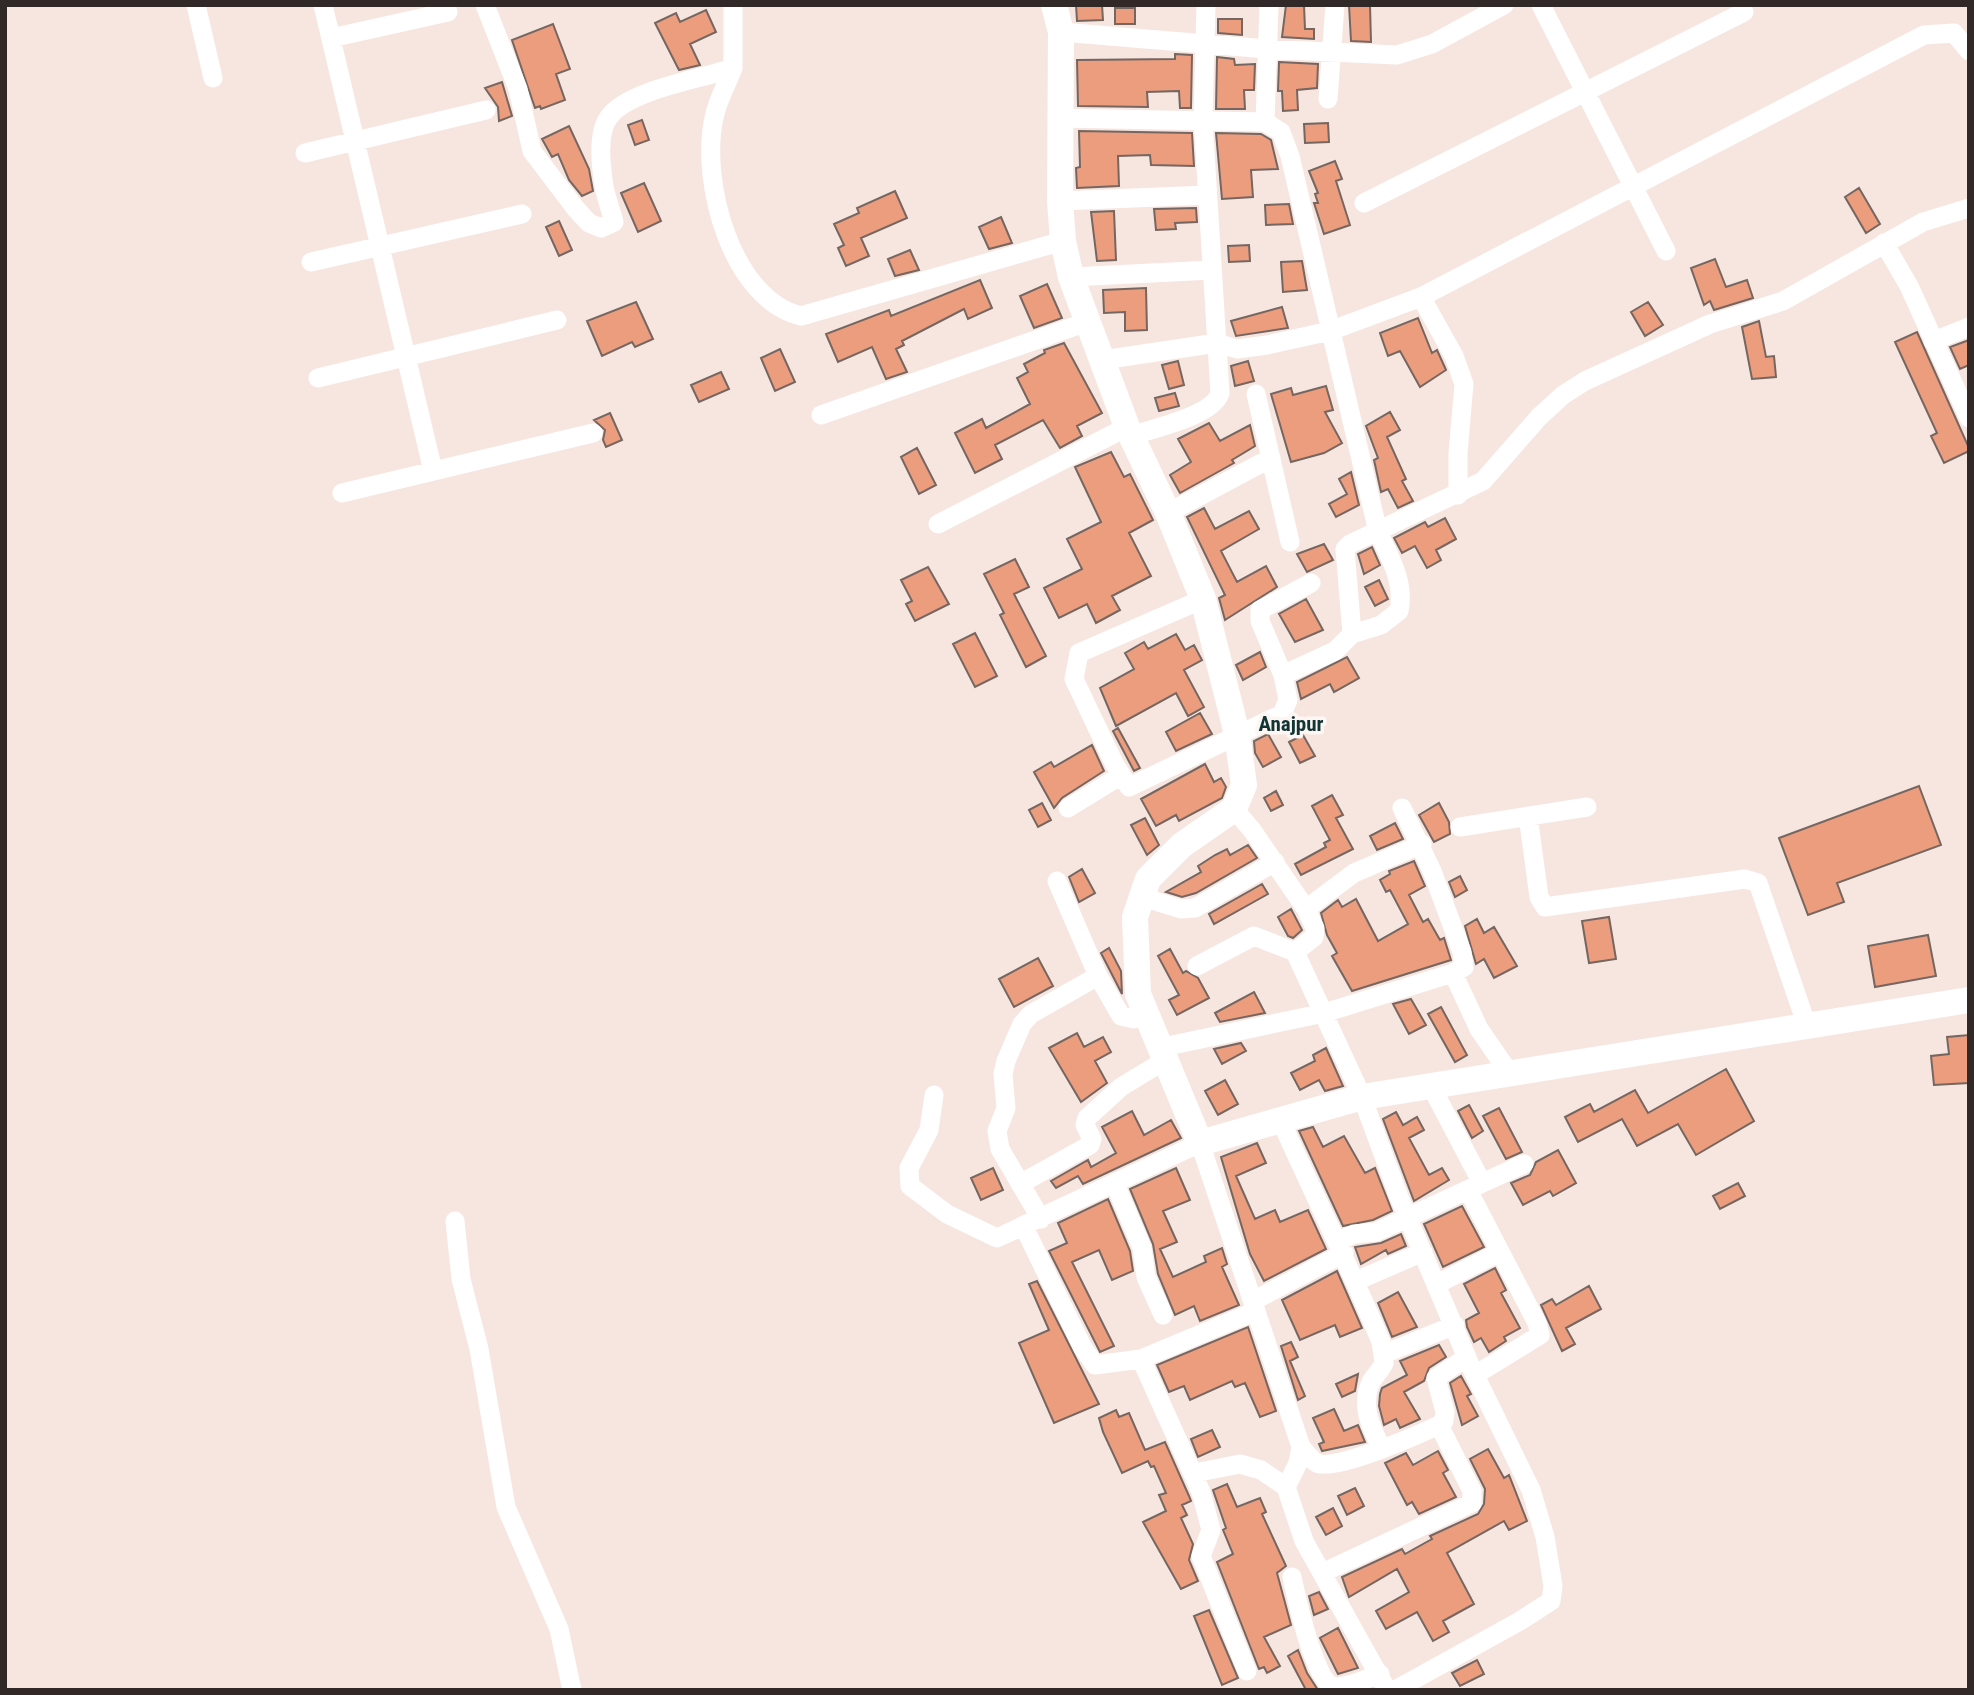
<svg xmlns="http://www.w3.org/2000/svg" width="1974" height="1695" font-family="'Roboto Condensed',sans-serif">
<rect width="100%" height="100%" fill="#f7e6e0"/>
<path fill="#eb9d7e" stroke="#756661" stroke-width="2" d="M1076,5H1102L1103,20L1077,21Z
M1286,5H1304L1305,29H1314V39L1282,37Z
M1349,5H1370L1371,42L1351,41Z
M1115,8H1135V24H1115Z
M706,10L716,32L690,44L700,65L679,70L655,23L676,13L680,22Z
M1218,19H1242V35L1218,33Z
M553,24L570,69L556,74L565,100L541,109L540,106L535,108L512,40Z
M1175,54L1192,55L1191,108H1180L1179,91L1147,92L1148,107L1078,106L1077,60L1175,59Z
M1217,57L1234,59L1235,65L1255,64L1254,90H1244L1245,109H1216Z
M1279,62L1318,64L1317,88L1297,90L1298,110L1283,111L1282,91H1278Z
M502,82L512,116L499,121L498,107L485,88Z
M642,120L649,140L635,145L628,125Z
M1328,123L1329,142L1305,143L1304,124Z
M569,126L589,169L593,191L582,196L569,180L558,154L552,157L542,139Z
M1079,131L1192,133L1194,166L1151,165L1150,155L1118,156L1119,186L1077,188L1076,168L1080,167Z
M1216,133L1261,134L1271,140L1278,169L1251,170L1253,197L1222,199Z
M1335,161L1342,179L1336,181L1350,225L1324,234L1314,203H1318L1315,194L1318,193L1309,171Z
M644,183L661,221L638,232L621,193Z
M1859,188L1880,224L1866,233L1845,197Z
M895,191L907,218L861,238L869,256L846,266L838,248L844,245L834,224L859,213L857,208Z
M1289,204L1293,224L1266,225L1265,205Z
M1196,208L1197,222L1175,223L1176,229L1156,230L1154,209Z
M1114,211L1116,260L1097,261L1091,212Z
M1001,217L1012,243L989,249L979,227Z
M559,221L572,250L559,256L546,227Z
M1249,245L1250,261L1229,262L1228,246Z
M910,250L919,270L895,276L888,259Z
M1715,259L1726,287L1747,280L1753,298L1714,310L1710,301L1704,305L1691,268Z
M1302,261L1307,290L1283,292L1281,262Z
M980,280L992,308L968,319L964,309L902,341L904,345L896,349L907,372L886,379L872,347L838,362L826,334L889,310L891,316Z
M1047,284L1062,318L1034,328L1020,296Z
M1146,288L1147,330L1125,331V312L1104,313L1103,290Z
M636,302L653,339L635,347L632,342L602,356L587,321Z
M1648,302L1663,325L1645,336L1631,312Z
M1282,307L1288,328L1236,336L1231,321Z
M1418,318L1432,353L1437,350L1446,370L1420,387L1400,351L1388,356L1380,333Z
M1759,321L1766,357L1774,356L1776,377L1752,379L1742,327Z
M1917,332L1969,448V451L1944,463L1931,436L1937,433L1895,342Z
M1969,340V365L1960,369L1950,347Z
M1064,343L1102,413L1077,426L1082,436L1060,448L1043,420L995,445L1002,459L975,473L955,433L982,419L986,428L1030,404L1017,378L1028,372L1024,364L1045,353L1044,350Z
M780,349L795,382L775,391L761,358Z
M1178,361L1184,385L1169,389L1162,365Z
M1248,361L1254,381L1235,386L1231,366Z
M721,372L729,389L699,402L691,385Z
M1326,386L1333,410L1325,412L1342,443L1324,453L1291,462L1271,394L1291,388L1293,395Z
M1175,393L1179,406L1159,411L1155,398Z
M1390,412L1400,430L1387,437L1406,479L1402,481L1413,501L1398,508L1388,489L1381,492L1374,460L1378,458L1366,426Z
M610,413L622,440L606,447L603,440L605,430L594,420Z
M1209,423L1220,441L1250,425L1255,446L1232,460L1234,463L1180,493L1170,475L1191,462L1178,439Z
M917,448L936,485L919,494L901,457Z
M1111,452L1124,477L1130,474L1153,520L1129,533L1151,576L1112,596L1120,610L1096,623L1087,604L1059,618L1044,588L1082,569L1067,539L1101,522L1075,467Z
M1351,472L1359,505L1336,517L1329,504L1347,494L1339,479Z
M1204,508L1215,529L1249,511L1259,529L1221,551L1237,582L1266,566L1277,587L1225,620L1219,598L1225,595L1187,517Z
M1445,518L1456,539L1436,550L1441,560L1427,568L1415,546L1402,553L1394,538L1425,522L1428,527Z
M1324,544L1333,560L1307,572L1297,554Z
M1372,547L1380,565L1364,574L1358,554Z
M1015,559L1029,587L1014,594L1046,656L1026,667L1000,615L1004,613L984,574Z
M928,567L949,604L915,621L906,604L912,601L901,580Z
M1379,580L1388,599L1375,606L1365,587Z
M1306,599L1323,630L1295,642L1279,614Z
M975,633L997,676L975,687L953,644Z
M1176,634L1185,650L1194,645L1202,660L1184,670L1204,707L1188,716L1176,693L1116,726L1100,688L1134,669L1125,653L1144,642L1148,649Z
M1260,652L1266,667L1243,680L1236,665Z
M1347,657L1359,678L1334,692L1330,684L1301,699L1297,682Z
M1200,713L1212,734L1176,751L1166,732Z
M1118,728L1140,768L1134,771L1113,731Z
M1268,734L1281,757L1263,767L1255,753L1254,741Z
M1303,735L1315,756L1300,763L1289,742Z
M1092,745L1104,771L1062,798L1054,808L1034,772L1051,762L1054,767Z
M1205,764L1214,782L1221,778L1226,787L1222,798L1179,821L1176,815L1156,826L1141,799Z
M1919,786L1941,845L1837,883L1844,902L1808,915L1779,838Z
M1276,791L1283,805L1271,811L1264,798Z
M1332,795L1343,815L1336,818L1353,849L1301,875L1295,864L1326,847L1324,843L1330,840L1312,806Z
M1042,803L1051,820L1038,827L1029,810Z
M1439,803L1449,822L1450,834L1434,842L1419,815Z
M1145,818L1159,845L1147,855L1131,825Z
M1395,823L1403,839L1377,850L1370,836Z
M1248,845L1257,858L1196,893L1182,897L1166,892L1201,872L1198,866L1215,855L1227,849L1230,855Z
M1414,861L1425,886L1409,895L1423,922L1428,919L1440,940L1444,938L1451,960L1352,991L1332,956L1337,953L1327,935L1321,913L1338,900L1342,907L1356,899L1378,941L1408,924L1390,890L1386,892L1380,880L1390,874L1389,871Z
M1082,869L1095,893L1079,902L1069,877Z
M1460,876L1467,890L1455,897L1449,882Z
M1262,884L1268,894L1214,924L1209,914Z
M1291,909L1302,930L1293,938L1288,936L1278,917Z
M1609,917L1616,959L1589,963L1582,921Z
M1477,919L1484,933L1494,927L1517,966L1494,978L1484,959L1476,964L1465,926Z
M1928,935L1936,976L1875,987L1868,946Z
M1109,948L1121,971L1122,994L1101,953Z
M1170,949L1183,973L1186,971L1198,978L1209,998L1177,1015L1169,1000L1179,995L1158,956Z
M1038,958L1053,986L1014,1007L999,979Z
M1254,992L1265,1013L1220,1022L1215,1013Z
M1411,999L1426,1025L1409,1034L1393,1004Z
M1441,1007L1467,1055L1455,1062L1428,1014Z
M1077,1033L1084,1047L1103,1037L1111,1052L1095,1061L1107,1083L1081,1102L1049,1048Z
M1969,1035V1083L1934,1085L1931,1056L1949,1054L1947,1037Z
M1241,1043L1246,1051L1222,1064L1214,1049Z
M1326,1048L1343,1086L1325,1091L1319,1080L1300,1090L1291,1073L1315,1061L1313,1055Z
M1726,1069L1754,1121L1696,1155L1678,1124L1637,1146L1622,1119L1578,1142L1565,1117L1590,1104L1594,1112L1635,1090L1648,1113Z
M1225,1080L1238,1104L1218,1115L1205,1091Z
M1469,1105L1483,1131L1472,1138L1458,1111Z
M1499,1108L1522,1152L1506,1159L1483,1116Z
M1132,1111L1144,1135L1171,1120L1181,1138L1083,1184L1078,1176L1056,1188L1051,1181L1088,1160L1091,1167L1116,1153L1102,1127Z
M1396,1112L1403,1125L1417,1117L1424,1130L1409,1138L1429,1175L1442,1168L1449,1180L1414,1201L1383,1119Z
M1313,1127L1323,1147L1344,1136L1365,1173L1375,1168L1392,1211L1373,1220L1343,1226L1299,1131Z
M1257,1143L1266,1163L1236,1176L1255,1219L1275,1210L1280,1222L1308,1210L1326,1249L1264,1281L1250,1254L1221,1157Z
M1558,1150L1576,1183L1553,1196L1550,1191L1523,1205L1511,1183L1530,1175L1536,1162Z
M993,1168L1003,1190L981,1200L971,1178Z
M1176,1168L1190,1200L1163,1211L1177,1242L1160,1249L1173,1277L1206,1262L1204,1256L1222,1248L1227,1264L1222,1267L1239,1305L1200,1321L1194,1306L1175,1315L1158,1274L1153,1244L1130,1189Z
M1738,1183L1745,1196L1720,1209L1713,1196Z
M1108,1199L1130,1251L1133,1271L1112,1280L1099,1250L1072,1262L1114,1346L1100,1352L1049,1251L1067,1243L1058,1223Z
M1462,1206L1484,1247L1443,1267L1424,1224Z
M1401,1234L1406,1246L1388,1254L1386,1250L1361,1264L1355,1247L1381,1243Z
M1495,1268L1506,1290L1501,1293L1520,1328L1504,1337L1506,1341L1489,1352L1481,1338L1474,1342L1467,1327L1466,1320L1479,1313L1464,1284Z
M1337,1271L1362,1328L1340,1337L1335,1325L1300,1340L1282,1300Z
M1037,1281L1099,1404L1054,1423L1019,1343L1049,1330L1029,1284Z
M1589,1286L1601,1309L1566,1328L1575,1344L1562,1351L1541,1305L1552,1299L1556,1305Z
M1398,1292L1417,1327L1392,1337L1378,1303Z
M1248,1327L1276,1411L1260,1417L1245,1383L1235,1387L1232,1381L1190,1400L1184,1386L1169,1392L1157,1365Z
M1291,1342L1298,1357L1290,1361L1305,1396L1298,1400L1281,1346Z
M1439,1345L1446,1357L1429,1368L1424,1381L1404,1392L1420,1419L1400,1428L1396,1419L1384,1425L1379,1406L1380,1394L1382,1388L1407,1375L1400,1361Z
M1358,1374L1355,1391L1342,1397L1336,1384Z
M1461,1376L1471,1394L1467,1396L1478,1416L1462,1425L1450,1383Z
M1334,1409L1344,1431L1358,1425L1365,1442L1322,1451L1319,1444L1324,1442L1313,1418Z
M1116,1410L1119,1417L1129,1413L1145,1450L1165,1442L1189,1496L1191,1501L1182,1505L1187,1515L1181,1518L1193,1544L1189,1560L1198,1581L1181,1589L1143,1522L1166,1511L1159,1495L1166,1493L1154,1466L1151,1467L1148,1461L1122,1473L1103,1432L1099,1418Z
M1212,1430L1220,1447L1198,1457L1191,1439Z
M1488,1449L1504,1478L1509,1475L1527,1521L1509,1530L1504,1521L1447,1553L1474,1604L1443,1621L1449,1632L1433,1641L1417,1612L1386,1629L1376,1611L1409,1592L1397,1569L1349,1597L1342,1577L1402,1549L1405,1554L1432,1539L1430,1536L1478,1514L1484,1504L1485,1489L1470,1459Z
M1438,1451L1448,1470L1443,1473L1456,1497L1419,1514L1412,1502L1407,1505L1385,1463L1406,1453L1413,1465Z
M1227,1484L1237,1507L1260,1498L1266,1512L1262,1514L1286,1566L1277,1573L1291,1625L1264,1637L1280,1666L1267,1673L1264,1667L1259,1669L1217,1562L1233,1554L1223,1530L1226,1528L1213,1490Z
M1355,1488L1364,1506L1347,1515L1338,1496Z
M1333,1508L1342,1526L1326,1535L1316,1517Z
M1319,1592L1328,1609L1314,1615L1309,1596Z
M1209,1610L1238,1678L1222,1685L1194,1616Z
M1338,1628L1358,1668L1338,1674L1320,1638Z
M1298,1650L1307,1673L1318,1690H1306L1288,1656Z
M1477,1660L1484,1674L1460,1686L1452,1673Z"/>
<g fill="none" stroke-linecap="round" stroke-linejoin="round">
<path stroke="#fff" stroke-width="19" d="M196,5L213,78
M323,5L433,471
M485,5L518,89L532,151L576,209L589,223L601,228L614,222C611,210 606,198 604,186C601,167 597,132 609,117C628,90 701,79 733,68V5
M1269,5L1265,122L1281,132L1290,156L1378,532C1390,558 1405,582 1399,611L1381,625L1352,634
M1541,5L1666,251
M1061,32L1267,49L1397,55L1432,44L1504,5
M331,38L448,12
M733,68C727,84 717,101 714,118C700,181 731,299 801,316L1063,241
M1328,99L1335,5
M1059,118L1265,122
M305,153L486,110
M1060,201L1207,195
M1364,203L1744,12
M1884,243L1909,286L1969,418
M311,262L522,214
M1071,277L1212,270
M1421,297L1454,356L1464,384L1458,453V495
M1933,341L1969,327
M1102,360L1217,343L1237,349L1267,345L1330,331L1421,297L1924,35L1954,33L1969,51
M318,378L557,320
M1256,394L1290,542
M821,415L1087,322
M1131,436C1154,428 1213,416 1220,393L1203,120L1206,5
M342,493L593,433
M1168,513L1271,458
M938,524L1127,427
M1203,599L1079,653L1074,679L1115,765L1129,787L1282,714L1288,700L1283,675L1335,651L1352,634L1345,549L1350,544L1483,481L1539,417L1563,395L1585,381L1710,324L1783,301L1923,222L1969,208
M1283,675L1260,621V610L1311,583
M1068,808L1120,776
M1234,809L1252,830L1306,909
M1528,816L1539,897L1545,907L1745,879L1758,883L1807,1026
M1460,827L1587,807
M1057,881L1098,976L1121,1016L1134,1019L1147,1012
M1142,897L1181,909L1195,908L1275,862
M1295,952L1314,937L1315,928L1306,909L1354,873L1422,844
M1197,966L1254,936L1295,952L1362,1097L1399,1197L1470,1365L1531,1490L1545,1537L1553,1586L1551,1601L1520,1621L1395,1690
M1453,973L1479,1029L1510,1074
M1163,1047L1324,1013L1453,973L1464,967L1462,952L1432,871L1402,808
M1431,1086L1482,1183
M934,1095L929,1130L909,1168L910,1186L947,1214L997,1238L1200,1143L1301,1447C1306,1452 1311,1460 1317,1463C1334,1472 1420,1434 1439,1425L1444,1421L1445,1412L1436,1378L1467,1357
M1281,1121C1314,1195 1350,1267 1381,1342L1384,1363C1381,1370 1375,1375 1371,1382C1360,1405 1371,1428 1382,1449
M1020,1184L1090,1145L1092,1139L1085,1125L1087,1118L1121,1087L1167,1059
M1115,1184L1142,1248L1146,1277L1163,1315
M1468,1190L1537,1323L1540,1335L1475,1375
M1041,1219L1000,1149L997,1131L1006,1108L1003,1074L1006,1061L1022,1024L1031,1014L1098,976
M455,1221L461,1279L479,1349L506,1507L559,1629L572,1690
M1024,1227L1083,1348L1095,1365L1141,1359L1256,1311
M1338,1241L1354,1234L1376,1232L1524,1164
M1356,1281L1423,1252
M1437,1284L1500,1252
M1253,1301L1344,1253
M1384,1354L1455,1325
M1141,1359L1201,1492L1211,1530L1201,1556L1247,1671
M1194,1473L1240,1464L1261,1470L1286,1487L1304,1541L1387,1690
M1286,1487L1298,1463L1301,1447
M1322,1573L1472,1503V1491L1439,1425
M1292,1577C1296,1596 1314,1679 1332,1686C1345,1690 1367,1678 1380,1674"/>
<path stroke="#fff" stroke-width="26" d="M1054,5L1061,32L1060,201L1063,241L1071,277L1127,427L1168,513L1203,599L1237,734L1244,785L1234,809L1182,845L1148,879L1135,917L1138,994L1200,1143L1362,1097L1969,1000"/>
</g>
<g text-anchor="middle" dominant-baseline="central" stroke-width="7" stroke-linejoin="round" paint-order="stroke">
<g font-size="21" font-weight="bold" fill="#113435" stroke="#fdf6f3">
<text x="1291" y="724">Anajpur</text>
</g>
</g>
<rect width="1974" height="1695" fill="none" stroke="#302927" stroke-width="14"/>
</svg>
